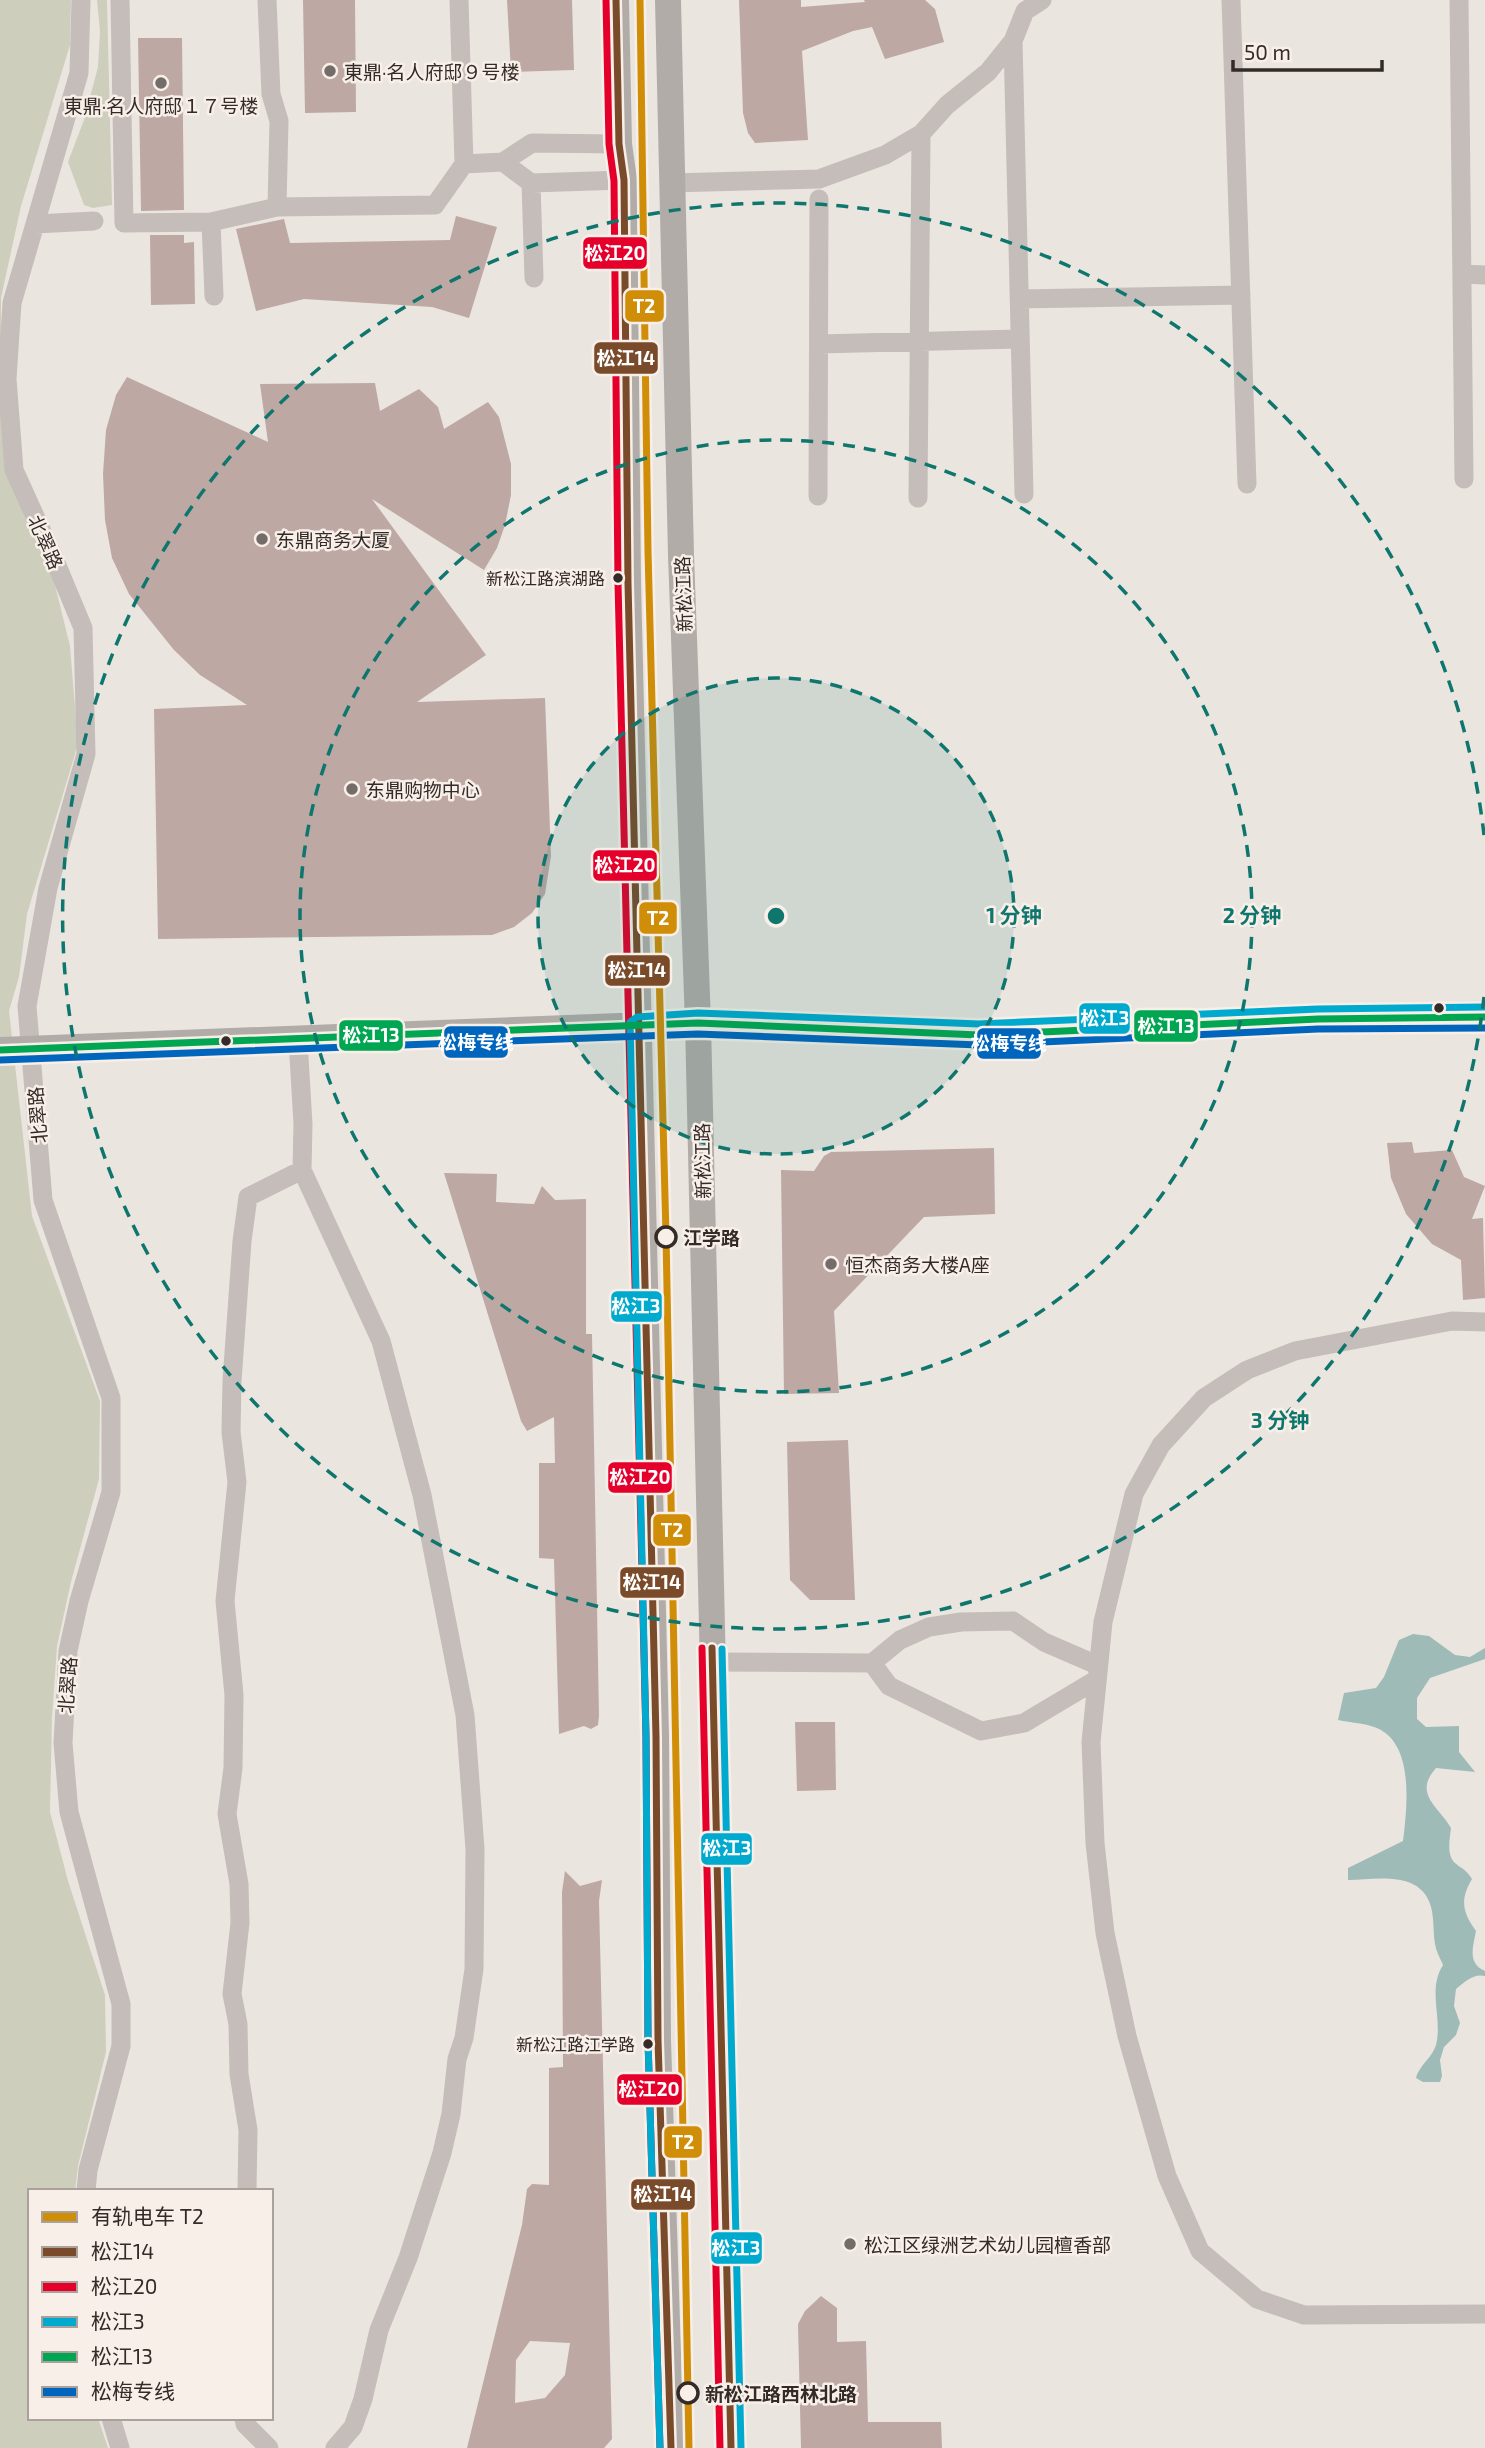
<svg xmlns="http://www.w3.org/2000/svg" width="1485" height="2448" font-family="'Exo 2','Noto Sans SC',sans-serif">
<rect width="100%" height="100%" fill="#ebe5e0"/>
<path fill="#cdcebc" d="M0,0H71L70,45L21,206L1,298V420L51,569L70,646L78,744L27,914L19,977L9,1011L32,1216L100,1401L99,1479L71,1582L57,1646L52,1718L50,1812L68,1881L105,1995L106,2052L78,2166L75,2191H30V2418H98L108,2448H0Z
M97,0H107L112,205L93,208L84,205L68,162L84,120L98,67L100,31Z"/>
<path fill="#9fbbb7" d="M1413,1634L1429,1636L1455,1655L1470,1657L1485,1648V1659L1430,1678L1417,1698V1719L1426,1727L1459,1726V1752L1475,1772L1436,1768C1413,1794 1438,1806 1451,1828C1450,1838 1446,1855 1455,1863C1462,1869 1466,1869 1472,1879C1460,1899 1462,1912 1476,1931C1473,1947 1467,1963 1485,1971V1976C1474,1973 1464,1982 1456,1989L1454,2006L1460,2023L1456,2035L1444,2047L1440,2060L1442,2076L1440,2082H1423L1416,2078C1420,2063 1435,2057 1437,2040C1441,2014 1428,1989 1443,1965C1440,1958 1436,1951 1435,1944C1433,1933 1434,1922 1432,1911C1424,1870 1380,1879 1348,1880V1868L1403,1841C1407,1808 1414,1749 1381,1730C1369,1723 1351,1723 1338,1720L1344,1693L1376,1688L1384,1677L1399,1640Z"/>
<path fill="#bda8a4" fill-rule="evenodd" d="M303,0H355L356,112L305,113Z
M507,0H572L574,70L511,72Z
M739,0H801V7L865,2L864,0H925L935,9L944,42L885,59L872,27L853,31L802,51L808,140L755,143L748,133L743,113Z
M138,38H182L184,210L141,211Z
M456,216L497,227L469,318L432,307L304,299L256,311L236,229L284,219L290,243L450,240Z
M150,235H184V243L194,242L195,304L151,305Z
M127,377L268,442L260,384L375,383L380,411L419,389L438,407L444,429L488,402L499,417L511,464V495L505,525L497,548L484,570L372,499L486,655L417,702L545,698L551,856L545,894L532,913L514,927L492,935L158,939L154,709L247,705L200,675L174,650L129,594L112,558L105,520L103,474L106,430L116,395Z
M1412,1142L1414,1153L1452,1150L1464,1177L1485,1186L1472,1219L1483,1218L1485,1298L1463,1300L1461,1260L1432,1244L1406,1214L1391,1178L1387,1143Z
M994,1148L995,1214L924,1217L834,1311L839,1393L784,1394L781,1170L814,1171L824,1156L831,1152Z
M444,1173L497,1174L496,1202L534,1204L542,1186L555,1200L586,1199V1334H592L599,1716L598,1725L591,1729L584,1726L559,1734L554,1559L539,1558V1463H555L554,1417L527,1431L521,1421Z
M848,1440L855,1600H810L790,1580L787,1442Z
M795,1722H835L836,1790L797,1791Z
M565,1871L580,1886L602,1880L599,1901L612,2439L604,2448H467L522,2225L527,2189L532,2184L549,2185V2068L563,2067L562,1892ZM530,2341L570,2343L565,2375L545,2398L515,2403L516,2360Z
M821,2296L837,2308V2342L866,2341L868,2422H941L942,2448H801L798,2324L805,2311Z"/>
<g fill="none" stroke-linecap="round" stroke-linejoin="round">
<path stroke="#c4bdb9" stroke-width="19" d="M81,0L79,73L12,303L7,379L14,470L53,556L83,628L86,754L48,888L27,1006L43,1200L111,1398V1492L79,1601L68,1651L63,1743L69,1812L121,2004V2046L88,2170L86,2191
M120,0L124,223L211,222L277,207L435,205L464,164L459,0
M267,0L271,94L279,121L277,207
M1231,0L1247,484
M1459,0L1464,479
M1013,41L1024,494
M503,162L531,183L624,180
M464,164L503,162L532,143L619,144
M531,183L534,278
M671,183L819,179L885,155L921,134L947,105L988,72L1013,41L1025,11L1042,0
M211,222L214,296
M35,224L94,221
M1462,274L1485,275
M1019,299L1241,295
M819,344L1020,339
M818,496L819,199
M918,498L921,134
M298,1040L303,1124L302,1170L381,1341L422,1495L465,1715L475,1849L474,1969L464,2038L457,2059L451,2114L442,2153L408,2258L379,2330L363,2399L353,2427L335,2448
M1485,1322L1452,1321L1295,1351L1247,1370L1204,1398L1161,1445L1134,1494L1103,1622L1091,1742L1095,1843L1105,1933L1127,2036L1167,2176L1200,2251L1257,2299L1304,2315L1485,2314
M712,1662L872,1663L889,1686L981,1731L1024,1723L1096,1680
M872,1663L900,1640L929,1627L961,1622L1013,1621L1044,1642L1097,1665
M247,2191L248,2130L239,2074L238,2024L232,1994L240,1923L239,1884L227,1814L233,1768L234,1695L225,1601L237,1482L231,1432L232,1381L242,1241L248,1197L302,1170
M111,2418L120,2448
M244,2418L245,2424L269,2448"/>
<path stroke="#b2aca9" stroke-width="26" d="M616,0L619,144L624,180L628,583L656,1737L658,2040L671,2448
M668,0L681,555L698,1023L731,2448
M0,1050L698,1023L979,1035L1318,1019L1485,1017"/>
<defs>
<path id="bus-1" d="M616,0L619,144L624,180L628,583L656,1737L658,2040L671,2448
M712,1648L731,2448"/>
<path id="bus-2" d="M606,0L609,144L614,181L618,583L646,1737L648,2040L660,2448
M702,1648L720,2448"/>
<path id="bus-3" d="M722,1649L741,2448
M660,2448L648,2040L646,1737L630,1022L637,1017L698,1013L979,1024L1318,1009L1485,1007"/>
<path id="bus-4" d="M0,1050L698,1023L979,1035L1318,1019L1485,1017"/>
<path id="bus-5" d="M0,1060L698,1034L979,1045L1318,1029L1485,1028"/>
</defs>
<use href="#bus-1" stroke="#f7efe8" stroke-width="12"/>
<use href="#bus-2" stroke="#f7efe8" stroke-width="12"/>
<use href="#bus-3" stroke="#f7efe8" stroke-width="12"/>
<use href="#bus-4" stroke="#f7efe8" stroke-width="12"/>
<use href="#bus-5" stroke="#f7efe8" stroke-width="12"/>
<use href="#bus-1" stroke="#7a4b2a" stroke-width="7"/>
<use href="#bus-2" stroke="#e4002b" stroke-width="7"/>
<use href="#bus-3" stroke="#00a9ce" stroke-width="7"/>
<use href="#bus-4" stroke="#00a651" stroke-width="7"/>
<use href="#bus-5" stroke="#0065bd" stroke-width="7"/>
<defs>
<path id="tram-1" d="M640,0L648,551L666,1235L689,2448"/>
</defs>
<use href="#tram-1" stroke="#f7efe8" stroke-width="12"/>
<use href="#tram-1" stroke="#d08d08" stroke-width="7"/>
</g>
<circle cx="776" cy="916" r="238" fill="#0f766e" fill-opacity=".12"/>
<g fill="none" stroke="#0f766e" stroke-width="3.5" stroke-dasharray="12 9">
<circle cx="776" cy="916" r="238"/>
<circle cx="776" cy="916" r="476"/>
<path d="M1484 997A713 713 0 1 1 1484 835"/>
</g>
<g fill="#746c68" stroke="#f7efe8" stroke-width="2.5">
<circle cx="330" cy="71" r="7"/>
<circle cx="161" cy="83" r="7"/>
<circle cx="262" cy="539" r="7"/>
<circle cx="352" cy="789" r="7"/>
<circle cx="831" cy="1264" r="7"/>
<circle cx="850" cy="2244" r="7"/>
</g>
<g fill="#342b28" stroke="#f7efe8" stroke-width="2.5">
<circle cx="618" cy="578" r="6"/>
<circle cx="1439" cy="1008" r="6"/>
<circle cx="226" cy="1041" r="6"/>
<circle cx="648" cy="2044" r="6"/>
</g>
<g fill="#f7efe8" stroke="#342b28" stroke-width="3.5">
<circle cx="666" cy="1237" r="10"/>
<circle cx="688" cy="2393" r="10"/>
</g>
<g text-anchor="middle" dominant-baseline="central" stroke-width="5" stroke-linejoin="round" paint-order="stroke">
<g font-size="17" fill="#342b28" stroke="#f7efe8" text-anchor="end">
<text x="605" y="578">新松江路滨湖路</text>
<text x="635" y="2044">新松江路江学路</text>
</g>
<g font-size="19" fill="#342b28" stroke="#f7efe8" text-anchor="start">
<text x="344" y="71">東鼎·名人府邸９号楼</text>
<text x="161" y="105" text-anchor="middle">東鼎·名人府邸１７号楼</text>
<text x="276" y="539">东鼎商务大厦</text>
<text x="366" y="789">东鼎购物中心</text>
<text x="845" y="1264">恒杰商务大楼A座</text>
<text x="864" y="2244">松江区绿洲艺术幼儿园檀香部</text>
</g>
<g font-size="19" fill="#342b28" stroke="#f7efe8">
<text transform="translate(46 542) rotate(66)">北翠路</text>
<text transform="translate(683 594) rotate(-92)">新松江路</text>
<text transform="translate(37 1115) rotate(-95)">北翠路</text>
<text transform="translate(702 1161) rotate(-91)">新松江路</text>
<text transform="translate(67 1685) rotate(-86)">北翠路</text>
</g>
<g font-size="19" font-weight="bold" fill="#342b28" stroke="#f7efe8" text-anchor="start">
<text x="683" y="1237">江学路</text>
<text x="705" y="2393">新松江路西林北路</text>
</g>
</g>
<circle cx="776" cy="916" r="10" fill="#0f766e" stroke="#f7efe8" stroke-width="3.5"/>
<g font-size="21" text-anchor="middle" font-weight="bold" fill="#0f766e" stroke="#f7efe8" stroke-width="5" stroke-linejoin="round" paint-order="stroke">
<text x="1014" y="923">1 分钟</text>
<text x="1252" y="923">2 分钟</text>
<text x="1280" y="1428">3 分钟</text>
</g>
<g stroke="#f7efe8" stroke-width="2.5">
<rect x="582" y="236" width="66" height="34" rx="7" fill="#e4002b"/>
<rect x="624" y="289" width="41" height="34" rx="7" fill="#d08d08"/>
<rect x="593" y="341" width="66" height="34" rx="7" fill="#7a4b2a"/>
<rect x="592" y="849" width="66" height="33" rx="7" fill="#e4002b"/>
<rect x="638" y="901" width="40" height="34" rx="7" fill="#d08d08"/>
<rect x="604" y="954" width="67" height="33" rx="7" fill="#7a4b2a"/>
<rect x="1078" y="1002" width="53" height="33" rx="7" fill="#00a9ce"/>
<rect x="1133" y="1009" width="66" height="34" rx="7" fill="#00a651"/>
<rect x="338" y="1019" width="66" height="33" rx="7" fill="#00a651"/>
<rect x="443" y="1025" width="66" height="34" rx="7" fill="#0065bd"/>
<rect x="976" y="1027" width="66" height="33" rx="7" fill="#0065bd"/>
<rect x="610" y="1290" width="53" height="33" rx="7" fill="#00a9ce"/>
<rect x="607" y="1461" width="66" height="33" rx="7" fill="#e4002b"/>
<rect x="652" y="1513" width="40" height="34" rx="7" fill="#d08d08"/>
<rect x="619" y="1566" width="66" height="33" rx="7" fill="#7a4b2a"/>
<rect x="700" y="1832" width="53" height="34" rx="7" fill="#00a9ce"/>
<rect x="616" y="2073" width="67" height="33" rx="7" fill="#e4002b"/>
<rect x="663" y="2125" width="40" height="34" rx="7" fill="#d08d08"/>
<rect x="630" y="2178" width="66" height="33" rx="7" fill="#7a4b2a"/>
<rect x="710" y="2231" width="53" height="34" rx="7" fill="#00a9ce"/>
</g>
<g font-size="19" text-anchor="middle" font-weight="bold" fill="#fff">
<text x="615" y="260">松江20</text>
<text x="644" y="313">T2</text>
<text x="626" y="365">松江14</text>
<text x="625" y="872">松江20</text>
<text x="658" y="925">T2</text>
<text x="637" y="977">松江14</text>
<text x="1105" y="1025">松江3</text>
<text x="1166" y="1033">松江13</text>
<text x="371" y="1042">松江13</text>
<text x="476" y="1049">松梅专线</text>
<text x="1009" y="1050">松梅专线</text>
<text x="636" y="1313">松江3</text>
<text x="640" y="1484">松江20</text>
<text x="672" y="1537">T2</text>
<text x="652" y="1589">松江14</text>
<text x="727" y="1855">松江3</text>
<text x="649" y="2096">松江20</text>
<text x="683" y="2149">T2</text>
<text x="663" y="2201">松江14</text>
<text x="736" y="2255">松江3</text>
</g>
<rect x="28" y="2189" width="245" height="231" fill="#f7efe8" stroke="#a9a19b" stroke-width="2"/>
<rect x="42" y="2212" width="35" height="10" fill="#d08d08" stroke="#a9a19b" stroke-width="2"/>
<text x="91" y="2224" font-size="21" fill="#342b28">有轨电车 T2</text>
<rect x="42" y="2247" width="35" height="10" fill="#7a4b2a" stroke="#a9a19b" stroke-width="2"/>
<text x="91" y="2259" font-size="21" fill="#342b28">松江14</text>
<rect x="42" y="2282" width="35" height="10" fill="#e4002b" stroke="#a9a19b" stroke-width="2"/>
<text x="91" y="2294" font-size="21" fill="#342b28">松江20</text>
<rect x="42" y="2317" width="35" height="10" fill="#00a9ce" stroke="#a9a19b" stroke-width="2"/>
<text x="91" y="2329" font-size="21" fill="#342b28">松江3</text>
<rect x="42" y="2352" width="35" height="10" fill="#00a651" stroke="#a9a19b" stroke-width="2"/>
<text x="91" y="2364" font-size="21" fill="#342b28">松江13</text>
<rect x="42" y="2387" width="35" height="10" fill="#0065bd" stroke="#a9a19b" stroke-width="2"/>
<text x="91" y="2399" font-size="21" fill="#342b28">松梅专线</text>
<path d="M1233 60v10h149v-10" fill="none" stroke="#342b28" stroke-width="3.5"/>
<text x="1244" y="60" font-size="21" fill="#342b28" stroke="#f7efe8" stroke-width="5" paint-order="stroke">50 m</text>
</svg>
